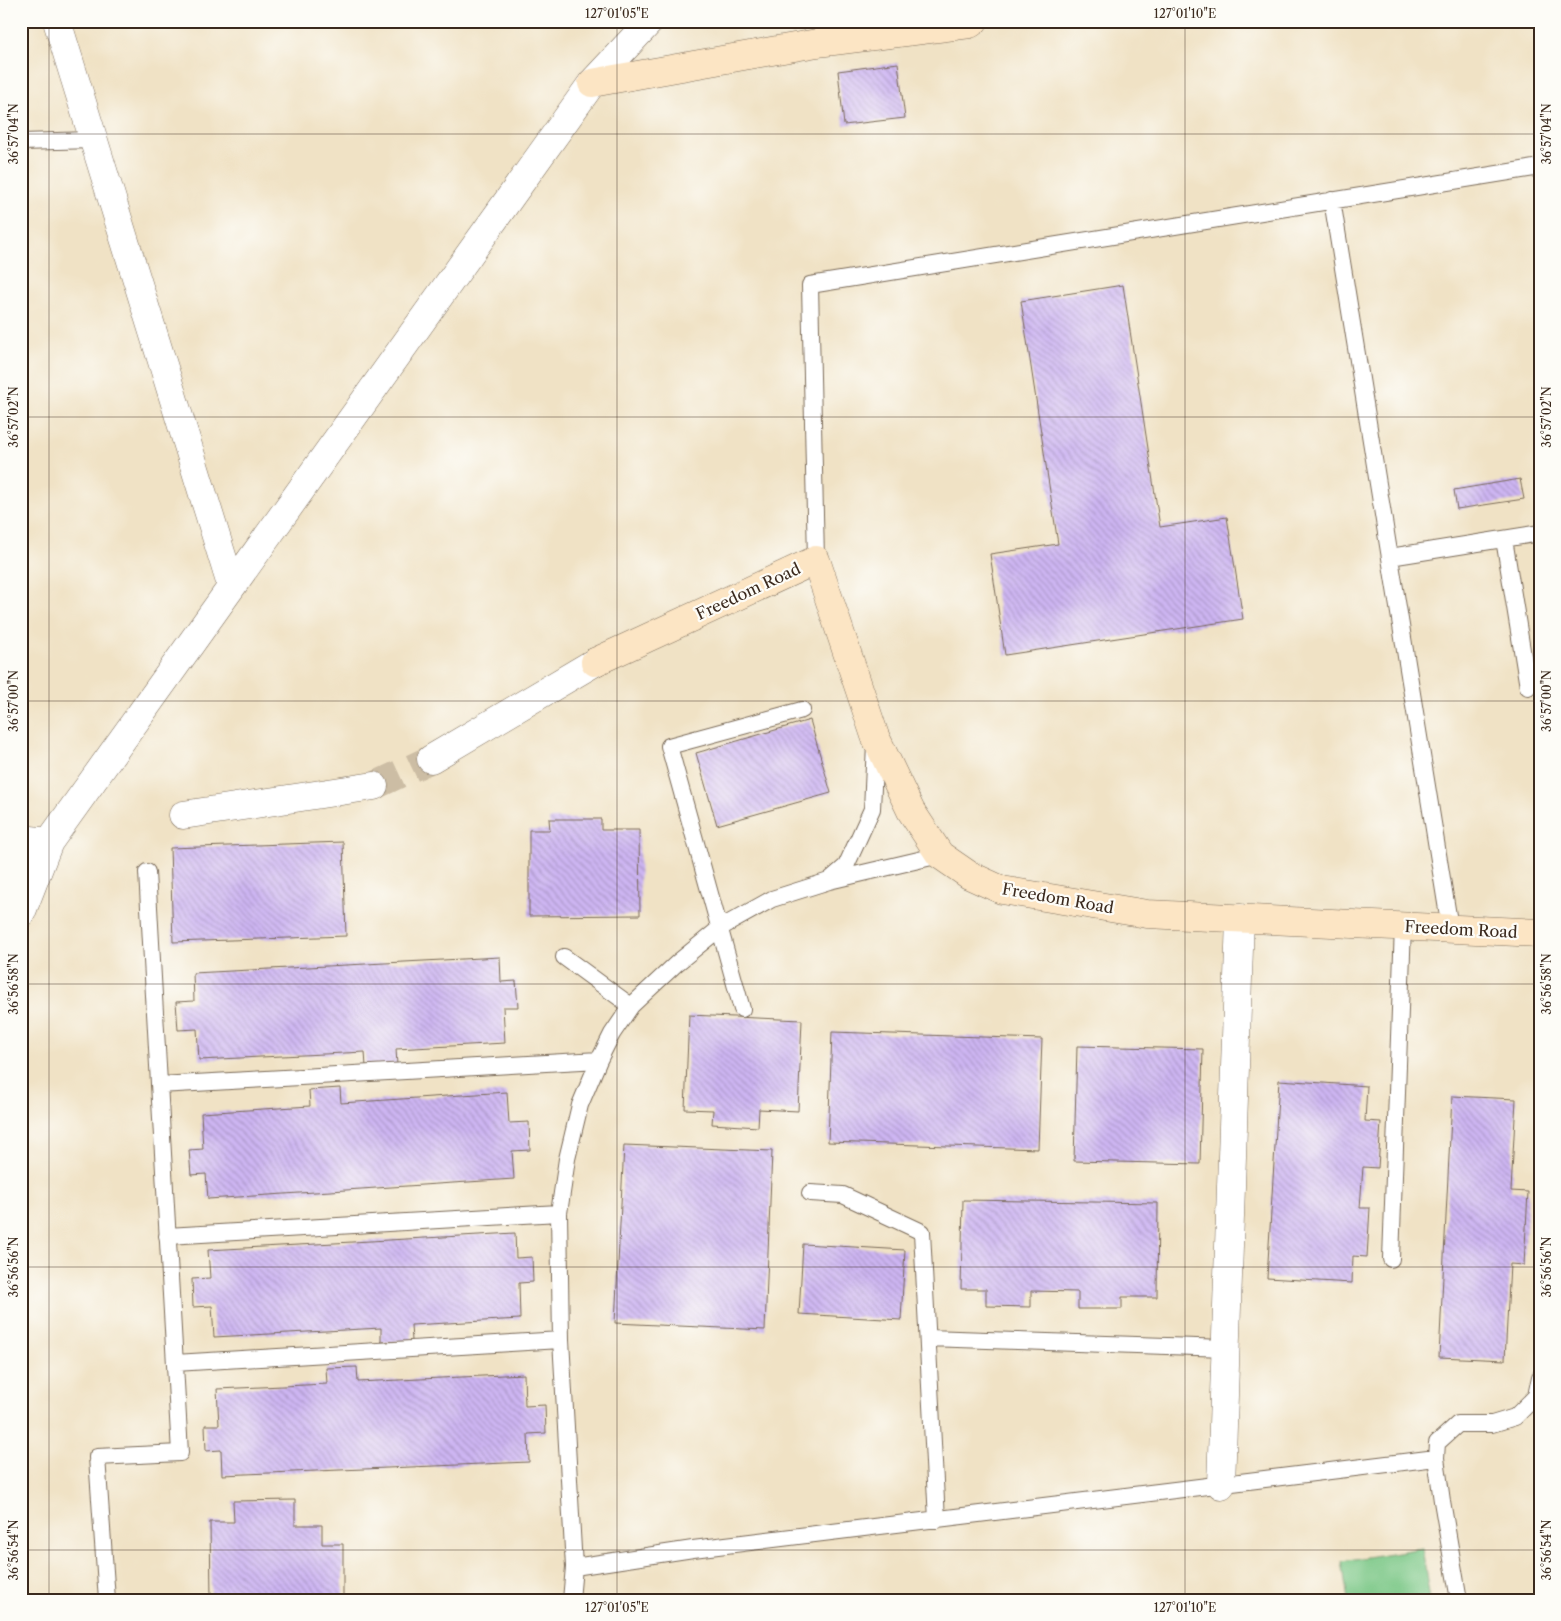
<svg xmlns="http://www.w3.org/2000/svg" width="1561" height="1621" font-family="'Libre Caslon Text',serif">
<defs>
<pattern id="building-back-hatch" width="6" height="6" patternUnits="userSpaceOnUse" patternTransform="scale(1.25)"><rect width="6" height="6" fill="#ceb6f3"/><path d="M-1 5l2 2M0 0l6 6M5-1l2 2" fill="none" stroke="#a894c4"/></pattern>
</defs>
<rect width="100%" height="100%" fill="#fdfcf7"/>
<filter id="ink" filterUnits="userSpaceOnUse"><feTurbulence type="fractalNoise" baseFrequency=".02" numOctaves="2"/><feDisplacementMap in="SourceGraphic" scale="10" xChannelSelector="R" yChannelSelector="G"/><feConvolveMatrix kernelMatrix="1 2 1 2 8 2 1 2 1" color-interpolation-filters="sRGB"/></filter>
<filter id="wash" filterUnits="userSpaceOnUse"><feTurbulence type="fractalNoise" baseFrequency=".0096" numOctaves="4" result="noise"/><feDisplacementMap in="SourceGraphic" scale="20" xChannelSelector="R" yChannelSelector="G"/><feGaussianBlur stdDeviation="1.12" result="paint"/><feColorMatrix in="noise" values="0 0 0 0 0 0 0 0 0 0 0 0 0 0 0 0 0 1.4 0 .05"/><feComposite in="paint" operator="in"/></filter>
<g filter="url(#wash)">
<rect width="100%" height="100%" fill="#f0e2c5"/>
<path fill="#7ac786" stroke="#5a7852" d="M1422,1548L1430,1600H1348L1342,1561Z"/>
<g id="blocks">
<path fill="url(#building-back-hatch)" d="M898,63L905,118L844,125L838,71Z
M1123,285L1160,527L1227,517L1243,619L1005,655L990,554L1058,544L1021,301Z
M1520,479L1524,499L1457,509L1454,490Z
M810,720L831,793L717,825L696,753Z
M549,819H601V830H639L640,915L529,916V830H550Z
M343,842L346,936L173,942L170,848Z
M500,957L501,982L516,981L518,1007H503L505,1043L396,1049L397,1065L366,1067L365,1052L199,1060L197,1029L178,1030L176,1002L194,1001L193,973Z
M689,1015L802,1020L798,1111L759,1109L758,1127L712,1124L713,1110L685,1109Z
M832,1032L1042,1039L1038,1149L828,1142Z
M1077,1046L1203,1049L1200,1164L1074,1161Z
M1279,1080L1367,1086L1365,1121L1381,1122L1378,1168L1363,1167L1360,1208H1370L1367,1257L1353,1256L1352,1283L1267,1278Z
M340,1088L341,1103L507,1092L509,1123L529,1122L530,1150L512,1151L514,1179L208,1199L206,1174L191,1175L189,1150L203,1149L201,1113L310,1106L309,1090Z
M1452,1096L1516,1099L1511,1191L1528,1192L1524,1265L1510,1264L1505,1360L1439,1357Z
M624,1145L772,1151L765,1330L615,1323Z
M963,1200L1158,1203L1157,1297H1122V1309H1078V1292L1031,1291V1307L986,1306V1289H961Z
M515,1233L516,1258L532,1257L533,1282L519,1283L520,1319L411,1325L412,1341L381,1342V1328L214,1337L212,1306L193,1307L192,1279L210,1278L208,1250Z
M803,1244L905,1250L901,1320L799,1314Z
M357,1367L358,1382L524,1374L525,1406L545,1405L546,1433L528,1434L529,1462L222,1475L221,1450L206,1451L205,1425H219L217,1389L327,1384L326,1368Z
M295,1500V1525H322V1544H343V1600H211L210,1522H234L233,1501Z"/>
</g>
</g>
<g filter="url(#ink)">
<use href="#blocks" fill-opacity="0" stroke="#7a6a58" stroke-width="1"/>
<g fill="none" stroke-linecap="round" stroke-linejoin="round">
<path stroke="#ccbda4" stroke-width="28" stroke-dasharray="28 14" stroke-linecap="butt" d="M374,786L431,759"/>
<defs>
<path id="lane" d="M21,142L93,140
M1332,200L1450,928
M1504,539L1528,687
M1390,557L1540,533
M816,560L810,285L1540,167
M831,879L846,866L872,809L875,744
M564,957L631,1006
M742,1009L669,746L802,710
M159,1085L599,1060
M810,1193L843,1195L922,1232L937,1520
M167,1236L559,1213
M1391,1259L1403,926
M928,1338L1226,1348
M175,1363L561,1340
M1436,1458L1437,1443L1458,1424H1492L1515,1417L1536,1396L1540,1377
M574,1567L693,1549L1436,1458L1442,1501L1459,1600
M107,1600L97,1457L180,1453L147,872
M571,1600L574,1567L561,1340L559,1213L567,1159L580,1105L599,1060L612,1034L631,1006L677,963L720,928L772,899L829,881L940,855"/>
<path id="street" d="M57,21L231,585
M431,759L595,662
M183,815L374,786
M21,839L49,842
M21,914L49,842L592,83L650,21
M1221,1485L1240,918"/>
<path id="secondary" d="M592,83L817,43L970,24L974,21
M595,662L816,560L875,736L911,811L940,855L969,875L1002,890L1147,914L1540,933"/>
</defs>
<use href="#lane" stroke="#7a6a58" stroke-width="18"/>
<use href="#street" stroke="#7a6a58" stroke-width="29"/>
<use href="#secondary" stroke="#7a6a58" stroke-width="29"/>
<use href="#lane" stroke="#fff" stroke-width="16"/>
<use href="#street" stroke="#fff" stroke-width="28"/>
<use href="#secondary" stroke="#fce5c4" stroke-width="28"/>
</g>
</g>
<path fill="none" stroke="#3b2a1e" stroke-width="1" stroke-opacity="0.45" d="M49,21V1600M617,21V1600M1185,21V1600M21,134H1540M21,417H1540M21,701H1540M21,984H1540M21,1267H1540M21,1550H1540"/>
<g text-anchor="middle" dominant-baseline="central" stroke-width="4.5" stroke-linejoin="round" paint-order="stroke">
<g font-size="16" fill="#3b2a1e" stroke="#fdfcf7">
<text transform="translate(748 591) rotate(-25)">Freedom Road</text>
<text transform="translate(1058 898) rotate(10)">Freedom Road</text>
<text transform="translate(1461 929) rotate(3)">Freedom Road</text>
</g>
</g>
<rect width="1561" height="1621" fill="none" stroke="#fdfcf7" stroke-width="55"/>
<rect x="28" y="28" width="1506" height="1566" fill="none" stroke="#3b2a1e" stroke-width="2"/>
<g font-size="12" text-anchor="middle" fill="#3b2a1e">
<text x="617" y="18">127°01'05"E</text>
<text x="1185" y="18">127°01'10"E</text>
<text transform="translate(14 134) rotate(-90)" y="4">36°57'04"N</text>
<text transform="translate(1547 134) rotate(-90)" y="4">36°57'04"N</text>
<text transform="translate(14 417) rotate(-90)" y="4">36°57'02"N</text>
<text transform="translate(1547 417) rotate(-90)" y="4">36°57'02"N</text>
<text transform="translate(14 701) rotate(-90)" y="4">36°57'00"N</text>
<text transform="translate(1547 701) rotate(-90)" y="4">36°57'00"N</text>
<text transform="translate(14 984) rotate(-90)" y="4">36°56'58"N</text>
<text transform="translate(1547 984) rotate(-90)" y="4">36°56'58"N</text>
<text transform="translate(14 1267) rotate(-90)" y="4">36°56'56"N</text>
<text transform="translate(1547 1267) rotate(-90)" y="4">36°56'56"N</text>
<text transform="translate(14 1550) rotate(-90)" y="4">36°56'54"N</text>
<text transform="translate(1547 1550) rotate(-90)" y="4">36°56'54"N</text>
<text x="617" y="1612">127°01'05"E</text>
<text x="1185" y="1612">127°01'10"E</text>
</g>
</svg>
